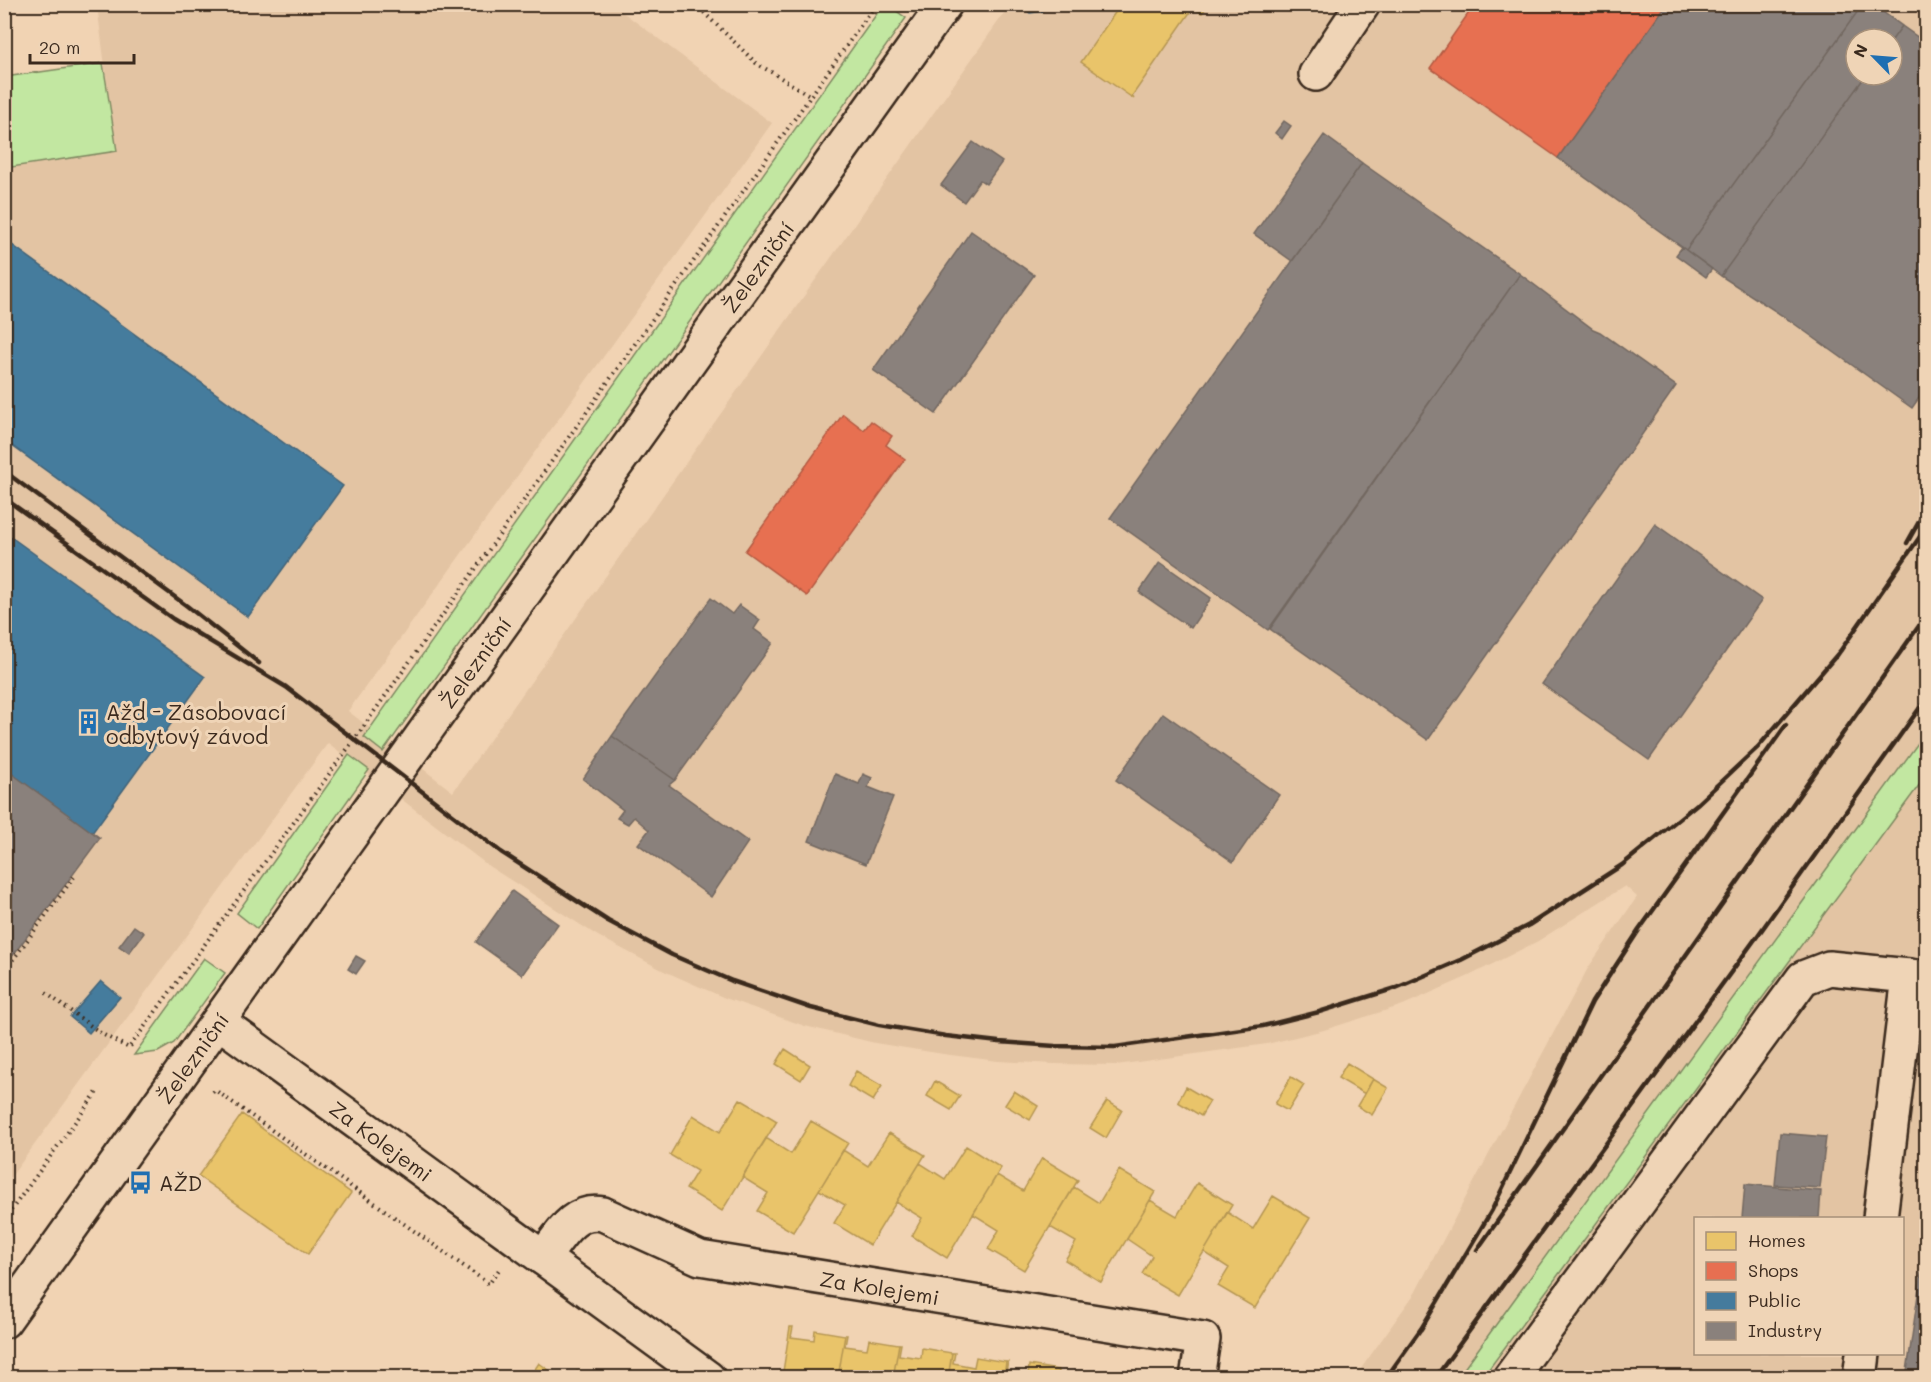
<svg xmlns="http://www.w3.org/2000/svg" width="1931" height="1382" font-family="Mali,sans-serif">
<rect width="100%" height="100%" fill="#f1d3b3"/>
<filter id="ink" filterUnits="userSpaceOnUse"><feTurbulence type="fractalNoise" baseFrequency=".0167" numOctaves="2"/><feDisplacementMap in="SourceGraphic" scale="12" xChannelSelector="R" yChannelSelector="G"/><feConvolveMatrix kernelMatrix="1 2 1 2 8 2 1 2 1" color-interpolation-filters="sRGB"/></filter>
<g filter="url(#ink)">
<path fill="#e3c4a3" fill-rule="evenodd" d="M97,5H613L772,123L348,711L453,792L1010,5H1926V732L1458,1377H1355L1415,1293L1588,968L1637,897L1625,886L1538,941L1469,976L1403,1005L1324,1030L1267,1044L1116,1065L1054,1064L998,1061L943,1054L875,1043L805,1026L725,998L664,971L598,936L490,867L328,743L5,1185V168L116,151ZM1856,39H1892V75H1856Z
M1926,776V1377H1483ZM1696,1218H1902V1354H1696Z"/>
<path fill="#c2e7a1" stroke="#7e8860" stroke-width="1.5" d="M883,5H888L906,18L383,752L364,737Z
M103,63L117,151L5,168V77Z
M1926,732V776L1483,1377H1458Z
M349,755L369,770L257,929L237,913Z
M204,958L225,973L174,1043L158,1052L134,1055Z"/>
<path fill="#e9c46a" stroke="#b59653" stroke-width="1.5" d="M1121,4H1209L1202,13L1193,8L1132,96L1134,99L1081,62Z
M785,1049L810,1065L801,1080L776,1064Z
M1347,1063L1373,1079L1365,1094L1338,1078Z
M856,1071L882,1086L873,1101L848,1086Z
M1291,1077L1304,1085L1288,1111L1275,1104Z
M1373,1079L1388,1088L1372,1115L1357,1106Z
M935,1081L960,1096L951,1110L927,1096Z
M1186,1087L1210,1101L1201,1116L1178,1102Z
M1014,1091L1038,1106L1030,1120L1005,1105Z
M740,1099L777,1121L722,1211L686,1189L697,1171L670,1155L693,1115L720,1132Z
M1107,1101L1122,1110L1106,1138L1090,1128Z
M242,1114L351,1193L308,1254L198,1176Z
M811,1121L848,1143L793,1232L757,1211L768,1193L742,1177L766,1138L791,1154Z
M889,1133L925,1155L870,1245L834,1223L845,1205L819,1190L843,1150L868,1166Z
M966,1146L1001,1168L947,1258L912,1236L922,1218L896,1202L920,1163L945,1179Z
M1042,1158L1078,1180L1024,1270L988,1249L999,1230L973,1214L997,1175L1023,1191Z
M1119,1170L1155,1192L1101,1282L1065,1260L1076,1242L1050,1227L1074,1187L1099,1203Z
M1197,1183L1232,1205L1178,1295L1142,1274L1152,1256L1127,1239L1150,1200L1177,1216Z
M1273,1196L1310,1218L1255,1308L1218,1286L1229,1268L1204,1252L1227,1212L1253,1229Z
M790,1327H793L791,1337L814,1340L815,1330L845,1335L838,1378H782Z
M845,1335H847L845,1346L867,1349L869,1339L899,1344L893,1378H838Z
M899,1344H901L899,1355L921,1358L922,1348L952,1353L948,1378H893Z
M952,1353H955L953,1363L974,1367L976,1357L1006,1362L1004,1378H948Z
M1006,1362H1008L1006,1372L1028,1376L1029,1365L1059,1370L1058,1378H1004Z
M539,1363L560,1378H529Z
M577,1371L587,1378H573Z
M1083,1374L1103,1378H1082Z"/>
<path fill="#e76f51" stroke="#b35a42" stroke-width="1.5" d="M1475,4H1667L1558,158L1430,68Z
M843,414L864,430L871,421L892,436L886,445L905,459L807,596L745,551Z"/>
<path fill="#457b9d" stroke="#426377" stroke-width="1.5" d="M1018,4H1047L1043,11L1030,13Z
M4,239L343,486L248,617L4,440Z
M4,532L205,677L92,833L4,768Z
M101,981L120,997L89,1033L70,1017Z"/>
<path fill="#8a817c" stroke="#726760" stroke-width="1.5" d="M1667,4H1863L1686,250L1558,158Z
M1863,4H1872L1902,26L1892,40L1856,39V75H1866L1721,276L1686,250Z
M1902,26L1926,43V388L1912,408L1789,320L1721,276L1866,75H1892V40Z
M1284,121L1291,126L1282,139L1275,133Z
M1324,135L1362,163L1292,261L1254,234Z
M973,142L1002,162L986,184L980,180L964,202L941,185Z
M1362,163L1520,274L1268,630L1110,518Z
M971,231L1034,275L936,414L873,370Z
M1682,247L1712,269L1706,277L1676,255Z
M1520,274L1593,329L1600,332L1676,386L1428,740L1270,629Z
M1655,524L1762,600L1649,760L1542,684Z
M1160,562L1211,598L1191,628L1139,592Z
M711,598L732,614L739,605L760,620L754,629L773,643L675,780L612,736Z
M1163,713L1279,795L1233,862L1116,780Z
M612,736L675,780L669,785L748,842L711,897L638,844L649,830L634,817L628,824L617,818L623,810L583,779Z
M4,768L100,838L11,958L4,953Z
M835,774L859,784L863,774L872,778L868,787L893,797L866,864L809,841Z
M512,891L558,924L522,975L476,942Z
M134,926L144,933L129,953L119,946Z
M356,956L365,961L356,974L348,969Z
M1780,1133L1826,1137L1820,1188L1775,1185Z
M1745,1184L1821,1191L1819,1218H1742Z
M1926,1239V1378H1906Z"/>
<g fill="none" stroke-linecap="round" stroke-linejoin="round">
<defs>
<g id="minor">
<path d="M1316,74L1363,4"/>
<path id="s1" d="M219,1022L708,1378"/>
<path d="M1880,1218L1909,976L1926,978"/>
<path id="s2" d="M543,1258C559,1237 573,1208 603,1214L700,1258L1203,1339L1197,1378"/>
<path id="s3" d="M4,1321L945,4"/>
<path d="M1510,1378L1803,978L1829,968L1909,976"/>
<path d="M1860,1378L1863,1354"/>
</g>
</defs>
<use href="#minor" stroke="#3b2a1e" stroke-width="38"/>
<path stroke="#3b2a1e" stroke-width="4" stroke-dasharray="1.5 4.5" stroke-linecap="butt" d="M695,4L756,63L811,96
M4,962L9,965L74,877
M46,993L102,1034L129,1048L354,740L876,4
M213,1092L215,1090L489,1284L500,1268
M4,1220L97,1092"/>
<use href="#minor" stroke="#efd4b6" stroke-width="33"/>
<path stroke="#3b2a1e" stroke-width="4.5" d="M4,471L187,606L259,663
M4,498L173,619L286,687L501,852L608,921L672,955L732,981L811,1008L879,1025L946,1036L999,1042L1055,1046L1115,1047L1263,1026L1319,1012L1396,988L1461,960L1529,925L1622,865L1697,804L1758,747L1841,650
M1907,543L1926,509
M1836,657L1926,528
M1477,1250L1926,616
M1421,1329L1492,1210L1592,1002L1639,930L1786,725
M1386,1378L1425,1323
M1435,1378L1761,931L1926,699"/>
</g>
</g>
<defs>
<symbol id="building-bare" viewBox="-9 -9 18 18"><path d="M-4-6H4V6H1V3H-1V6H-4ZM-2.5-4.3h1.7v1.8h-1.7ZM.8-4.3h1.7v1.8H.8ZM-2.5-1h1.7V.8h-1.7ZM.8-1h1.7V.8H.8Z" fill="#1f6fb2" stroke="#efd4b6" stroke-width="2.5" paint-order="stroke"/></symbol>
<symbol id="bus-bare" viewBox="-9 -9 18 18"><path d="M-5-6H5V4H4V6H2V4H-2V6H-4V4H-5ZM-3.5-4V0h7V-4ZM-3.5 1.2v1.5H-2V1.2ZM2 1.2v1.5H3.5V1.2Z" fill="#1f6fb2" stroke="#efd4b6" stroke-width="2.5" paint-order="stroke"/></symbol>
</defs>
<g fill-rule="evenodd">
<use href="#building-bare" x="72" y="706" width="33" height="33"/>
<use href="#bus-bare" x="124" y="1166" width="33" height="33"/>
</g>
<g text-anchor="middle" dominant-baseline="central" stroke-width="6" stroke-linejoin="round" paint-order="stroke">
<g font-size="21" fill="#3b2a1e" stroke="#efd4b6">
<text stroke="none"><textPath href="#s3" startOffset="1296">Železniční</textPath></text>
<text stroke="none"><textPath href="#s3" startOffset="810">Železniční</textPath></text>
<text stroke="none"><textPath href="#s3" startOffset="324">Železniční</textPath></text>
<text stroke="none"><textPath href="#s1" startOffset="201">Za Kolejemi</textPath></text>
<text stroke="none"><textPath href="#s2" startOffset="368">Za Kolejemi</textPath></text>
</g>
<g font-size="21" fill="#3b2a1e" stroke="#efd4b6" text-anchor="start">
<text x="106" y="711">Ažd - Zásobovací<tspan x="106" dy="24">odbytový závod</tspan></text>
<text x="159" y="1182">AŽD</text>
</g>
</g>
<rect width="1931" height="1382" fill="none" stroke="#efd4b6" stroke-width="24"/>
<rect x="12" y="12" width="1907" height="1358" fill="none" stroke="#3b2a1e" stroke-width="2" filter="url(#ink)"/>
<rect x="1694" y="1217" width="210" height="138" fill="#efd4b6" stroke="#a79079" stroke-width="1.5"/>
<rect x="1706" y="1232" width="30" height="18" fill="#e9c46a" stroke="#a79079" stroke-width="1.5"/>
<text x="1748" y="1247" font-size="18" fill="#3b2a1e">Homes</text>
<rect x="1706" y="1262" width="30" height="18" fill="#e76f51" stroke="#a79079" stroke-width="1.5"/>
<text x="1748" y="1277" font-size="18" fill="#3b2a1e">Shops</text>
<rect x="1706" y="1292" width="30" height="18" fill="#457b9d" stroke="#a79079" stroke-width="1.5"/>
<text x="1748" y="1307" font-size="18" fill="#3b2a1e">Public</text>
<rect x="1706" y="1322" width="30" height="18" fill="#8a817c" stroke="#a79079" stroke-width="1.5"/>
<text x="1748" y="1337" font-size="18" fill="#3b2a1e">Industry</text>
<g transform="translate(1874 57) rotate(295)"><circle r="28" fill="#efd4b6" stroke="#a79079" stroke-width="1.5"/>
<path d="M0-4.5L10 22L0 15L-10 22Z" fill="#1f6fb2"/>
<text y="-9" font-size="16" font-weight="bold" text-anchor="middle" fill="#3b2a1e">N</text>
</g>
<path d="M30 54v9h104v-9" fill="none" stroke="#3b2a1e" stroke-width="3"/>
<text x="39" y="54" font-size="18" fill="#3b2a1e" stroke="#efd4b6" stroke-width="4.5" paint-order="stroke">20 m</text>
</svg>
